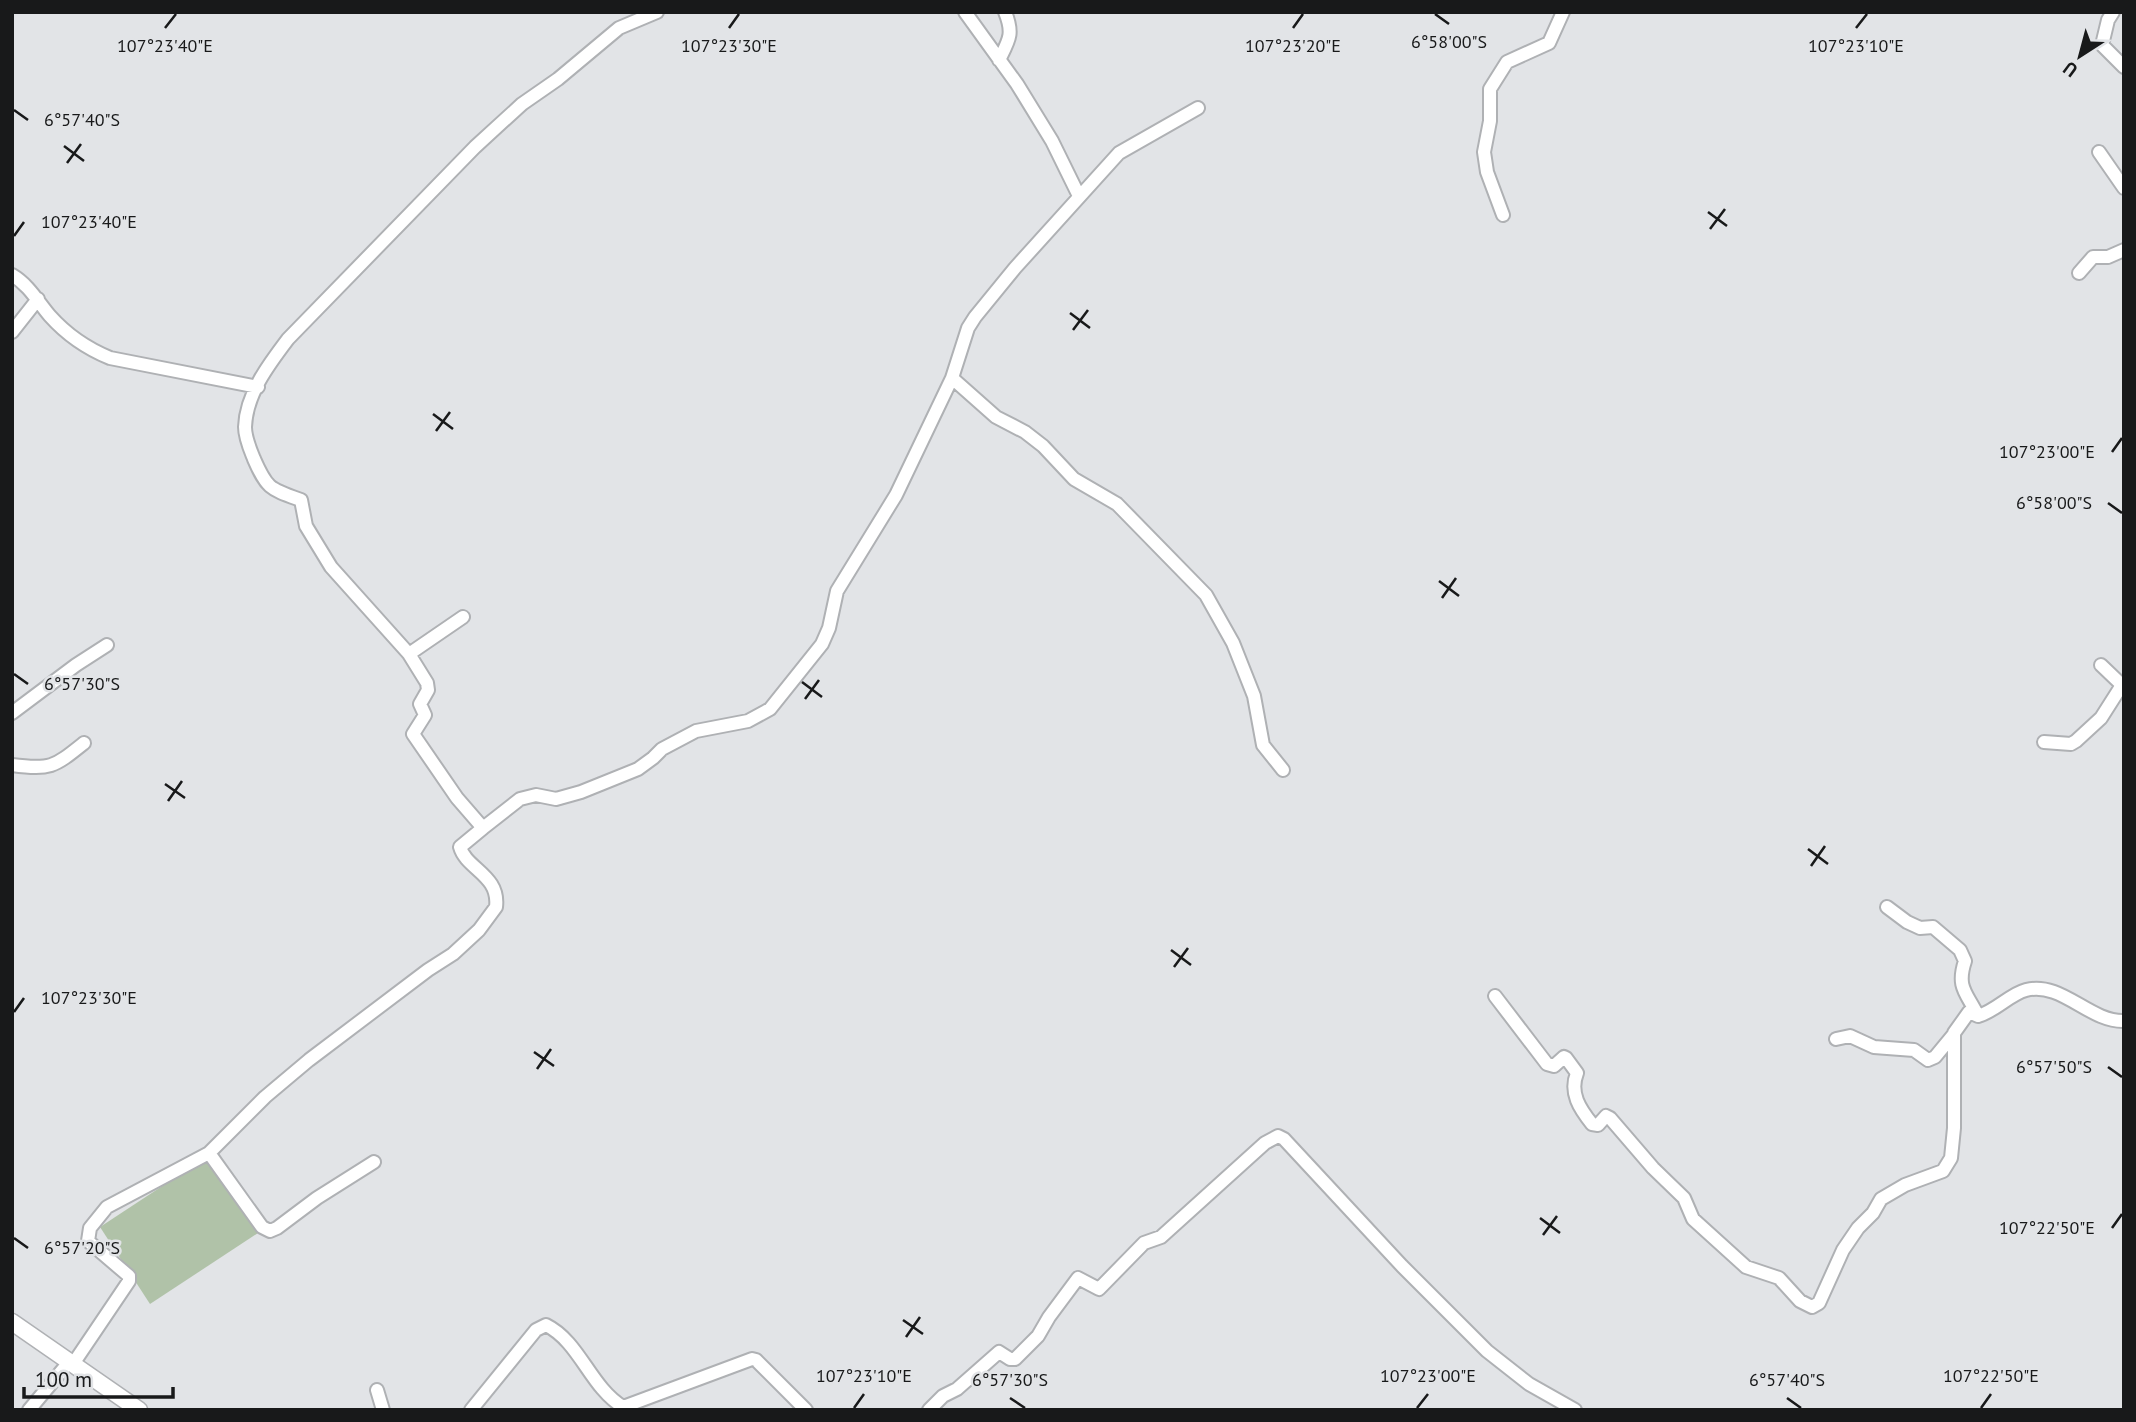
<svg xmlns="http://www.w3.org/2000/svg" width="2136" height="1422" font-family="'PT Sans',sans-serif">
<rect width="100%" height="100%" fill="#e2e4e7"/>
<path fill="#b0c2a8" d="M208,1156L258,1233L150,1304L100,1227Z"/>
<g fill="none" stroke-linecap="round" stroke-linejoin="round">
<defs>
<path id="minor" d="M965,12L1017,84L1052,141L1079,196
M2113,12L2108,20L2102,45L2124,67
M999,60C1009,40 1014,34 1005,12
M2099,152L2124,188
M1503,215L1487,172L1484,152L1490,121V89L1507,62L1549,43L1563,12
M2079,273L2093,257H2108L2124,250
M12,275C29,285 38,302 50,316C67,335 88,349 110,358L258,387
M12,332L38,299
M952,378L996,417L1025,432L1043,446L1074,479L1117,504L1206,595L1233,643L1254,696L1263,745L1283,770
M409,654L463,617
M2101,665L2124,687
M12,713L76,665L107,645
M2044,742L2071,744L2076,741L2101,718L2122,685
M12,765C51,770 54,767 84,743
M483,828L520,799L536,795L556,799L581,792L638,769L653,758L662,749L696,731L748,721L770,709L822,644L829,628L837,591L896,495L952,378L968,328L975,317L1015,268L1119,153L1198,108
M1887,907L1907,922L1920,928L1933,927L1960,950L1965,961C1956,988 1967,993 1978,1016
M1495,996L1547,1064L1554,1066L1564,1057L1566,1058L1577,1073C1569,1093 1580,1109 1592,1124L1598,1125L1606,1116L1610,1118L1653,1168L1684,1198L1693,1219L1746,1267L1779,1278L1800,1301L1812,1307L1819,1303L1843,1250L1858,1228L1873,1213L1881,1199L1905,1185L1943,1171L1951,1158L1954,1128V1033L1969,1012L1978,1016C1996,1011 2010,994 2026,990C2062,981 2089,1022 2124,1021
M1836,1039L1850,1036L1874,1047L1914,1050L1928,1060L1935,1057L1954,1034
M209,1153L262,1227L270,1231L277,1228L317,1198L374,1162
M73,1364L129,1281V1276L88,1241L90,1228L107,1207L209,1153L265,1097L309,1060L428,970L453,954L479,930L496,907C500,875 466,869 460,847L483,828L457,798L413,734L425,715L420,704L428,690L427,683L409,654L331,567L306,526L301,500C270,489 267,489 254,459C250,449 245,438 245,427C246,394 269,364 288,339L475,147L522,104L558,79L619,28L657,12
M377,1390L383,1410
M29,1410L70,1361
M471,1410L536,1330L546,1325C580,1342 590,1387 623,1407L752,1359L756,1360L806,1410
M929,1410L943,1396L957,1389L999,1352L1010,1359H1015L1038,1336L1049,1317L1078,1278L1099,1289L1144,1243L1161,1237L1265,1143L1278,1136L1284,1139L1402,1266L1487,1351L1529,1384L1575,1410"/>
<path id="major" d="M12,1322L139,1410"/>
</defs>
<use href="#minor" stroke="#afb1b4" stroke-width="16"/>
<use href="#major" stroke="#afb1b4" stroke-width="19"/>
<use href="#minor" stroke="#fff" stroke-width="12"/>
<use href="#major" stroke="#fff" stroke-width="16"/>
</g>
<path fill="none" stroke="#18191a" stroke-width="2.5" d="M1435,14L1449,24M165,28L176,14M729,28L739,14M1293,28L1303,14M1856,28L1867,14M14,110L28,120M64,146L84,161M67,163L81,144M1708,212L1727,226M1710,229L1725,209M14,236L24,222M1070,313L1090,328M1073,330L1088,310M433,414L453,429M436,431L450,412M2112,452L2122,438M2108,503L2122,513M1439,581L1459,596M1442,598L1456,578M14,674L28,684M802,682L822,697M805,699L819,680M165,784L185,798M168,801L182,781M1808,849L1828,864M1811,866L1825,846M1171,950L1191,965M1174,967L1188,948M14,1012L24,998M534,1052L554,1066M2108,1067L2122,1077M537,1069L551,1049M1540,1218L1560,1233M2112,1228L2122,1214M1543,1235L1557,1216M14,1238L28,1248M903,1320L923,1334M906,1337L920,1317M1010,1398L1025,1408M1787,1398L1801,1408M854,1408L864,1394M1417,1408L1428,1394M1981,1408L1991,1394"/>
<g font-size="18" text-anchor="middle" fill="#18191a" stroke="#e2e4e7" stroke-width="5" stroke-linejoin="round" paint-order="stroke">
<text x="1449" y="48">6°58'00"S</text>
<text x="165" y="52">107°23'40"E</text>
<text x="729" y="52">107°23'30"E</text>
<text x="1293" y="52">107°23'20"E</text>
<text x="1856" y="52">107°23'10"E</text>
<text x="82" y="126">6°57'40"S</text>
<text x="89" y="228">107°23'40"E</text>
<text x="2047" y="458">107°23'00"E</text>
<text x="2054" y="509">6°58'00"S</text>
<text x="82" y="690">6°57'30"S</text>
<text x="89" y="1004">107°23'30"E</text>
<text x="2054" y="1073">6°57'50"S</text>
<text x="2047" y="1234">107°22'50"E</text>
<text x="82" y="1254">6°57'20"S</text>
<text x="864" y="1382">107°23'10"E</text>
<text x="1428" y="1382">107°23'00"E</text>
<text x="1991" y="1382">107°22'50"E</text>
<text x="1010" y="1386">6°57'30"S</text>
<text x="1787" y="1386">6°57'40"S</text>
</g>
<rect width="2136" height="1422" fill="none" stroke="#18191a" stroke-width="28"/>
<g transform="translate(2080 56) rotate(216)" stroke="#e2e4e7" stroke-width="5" paint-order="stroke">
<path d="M0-5L12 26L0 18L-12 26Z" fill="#18191a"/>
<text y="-10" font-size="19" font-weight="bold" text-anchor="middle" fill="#18191a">U</text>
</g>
<path d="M24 1387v10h149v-10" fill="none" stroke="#18191a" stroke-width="3.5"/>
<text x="35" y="1387" font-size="21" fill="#18191a" stroke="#e2e4e7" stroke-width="5" paint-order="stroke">100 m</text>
</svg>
